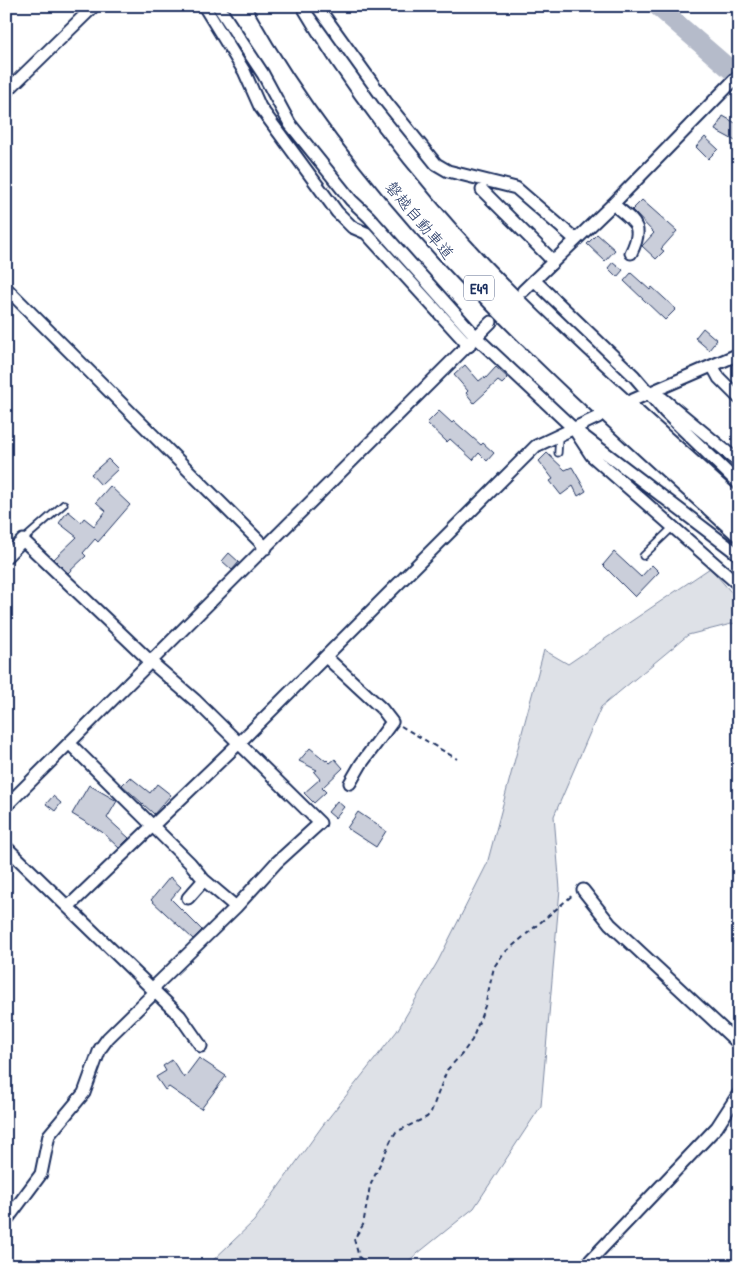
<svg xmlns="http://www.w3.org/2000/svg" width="745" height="1272" font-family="'Patrick Hand','Klee One',sans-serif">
<rect width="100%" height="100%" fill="#fff"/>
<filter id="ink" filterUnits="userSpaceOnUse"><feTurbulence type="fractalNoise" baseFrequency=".02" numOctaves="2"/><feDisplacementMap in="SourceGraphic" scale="10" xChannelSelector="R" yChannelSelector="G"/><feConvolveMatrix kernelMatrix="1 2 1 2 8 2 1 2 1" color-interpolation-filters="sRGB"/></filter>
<g filter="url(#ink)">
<path fill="#dee1e7" stroke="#7c88a2" d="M710,568L739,601V622L688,635L601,707L554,816L560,889L541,1106L474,1208L402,1266H207L254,1221L323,1125L397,1031L438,961L487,864L544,650L568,664Z"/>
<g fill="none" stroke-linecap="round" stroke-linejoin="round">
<path stroke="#b5bbca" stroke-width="19" d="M657,6L739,77"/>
</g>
<path fill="#caceda" stroke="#1b2f5e" d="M723,116L739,125V143L715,130Z
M705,137L718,149L708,159L696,147Z
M642,200L677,231L661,249L664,251L656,259L642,246L654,233L632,210Z
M597,234L615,250L605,261L587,244Z
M613,262L623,270L617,277L608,268Z
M631,273L650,290L652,287L676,309L665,320L624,281Z
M703,328L717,340L709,350L695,338Z
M465,365L479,381L484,377L485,379L496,367L508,378L502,384L498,381L474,403L466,393L468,391L454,375Z
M439,411L452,423L454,421L481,445L483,443L494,453L487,461L479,453L473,460L450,439L447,442L427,423Z
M547,453L565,470L572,467L586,491L578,496L573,486L561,495L550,481L553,479L539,461Z
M108,459L118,469L101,485L91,474Z
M110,486L130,505L98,542L95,539L83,553L86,556L68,573L54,559L77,537L59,523L68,511L81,522L84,518L94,526L106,511L96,502Z
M614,552L641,577L652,565L659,572L635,597L603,565Z
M229,553L239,562L232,570L222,561Z
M310,748L326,761L327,760L330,763L335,759L343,768L322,788L326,792L314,803L304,793L320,779L314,772L317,770L299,761Z
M130,777L150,793L157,784L171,795L154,814L122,785Z
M89,785L117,801L107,818L129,838L119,848L102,832L72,814Z
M53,796L61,803L55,811L46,804Z
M337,801L344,807L335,818L328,812Z
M358,812L386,831L376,847L347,828Z
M170,877L181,887L171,899L202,930L193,939L151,900Z
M199,1058L226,1076L201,1109L169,1087L165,1090L156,1077L166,1071L163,1066L172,1060L184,1078Z"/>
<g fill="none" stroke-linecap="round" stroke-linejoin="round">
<defs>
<path id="service" d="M558,453L559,436
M23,540L64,504
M643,556L673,527"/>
<path id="minor" d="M204,6L244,71L260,107L337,212L352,227L366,233L469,346
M218,6L263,74L290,124L351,200L369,217L477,338L574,429L591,455L739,585
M317,6L386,102L436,164L448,171L516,188L575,239
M6,92L94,6
M482,190L553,261
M613,204C634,222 645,225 631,253
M534,280L634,376L665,412L739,484
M6,288L266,548
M523,291L613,204L739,75
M713,367L719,378L739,398
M652,394L662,398L739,462
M633,400L739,354
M578,432L739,555
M6,557L23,540L151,662L196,701L320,823L276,863L236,907L156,985L154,993L108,1038L100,1049L84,1093L49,1135L41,1174L6,1221
M326,657L382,709L392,722L361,764L350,783
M69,743L190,863L204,880L236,907
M6,806L491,322
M6,847L180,1016L201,1046
M583,890L610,924L739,1044
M188,898L204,880
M69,906L238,744L536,446L598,417
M585,1266L717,1127L739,1093"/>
<path id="motorway" d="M264,6C382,214 564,372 739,531
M282,6C337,100 407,189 481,268C562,353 652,429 739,508"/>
</defs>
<use href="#service" stroke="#1b2f5e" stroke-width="9"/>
<use href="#minor" stroke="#1b2f5e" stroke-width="15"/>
<use href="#motorway" stroke="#1b2f5e" stroke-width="24"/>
<path stroke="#1b2f5e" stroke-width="2" stroke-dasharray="5 4" stroke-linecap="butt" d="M401,726L457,759
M369,1266L359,1257L354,1239L363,1225L370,1186L391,1140L396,1132L427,1117L431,1112L447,1070L462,1054L472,1040L485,1006L494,967L503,954L574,894"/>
<use href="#service" stroke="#fff" stroke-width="5.5"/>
<use href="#minor" stroke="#fff" stroke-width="11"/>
<use href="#motorway" stroke="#fff" stroke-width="20"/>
</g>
</g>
<g text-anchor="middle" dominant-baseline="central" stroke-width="5" stroke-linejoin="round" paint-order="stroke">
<rect fill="#fff" stroke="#5f6d8e" stroke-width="1" x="464" y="275.5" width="30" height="25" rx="4"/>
<g font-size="15" font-weight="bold" fill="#1b2f5e">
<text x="479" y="288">E49</text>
</g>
<g font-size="16" fill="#1b2f5e" stroke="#fff">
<text transform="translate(420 220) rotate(50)">磐越自動車道</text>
</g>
</g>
<rect width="745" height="1272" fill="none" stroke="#fff" stroke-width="25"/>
<rect x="12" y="12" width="720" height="1247" fill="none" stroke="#1b2f5e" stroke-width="2" filter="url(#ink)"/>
</svg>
